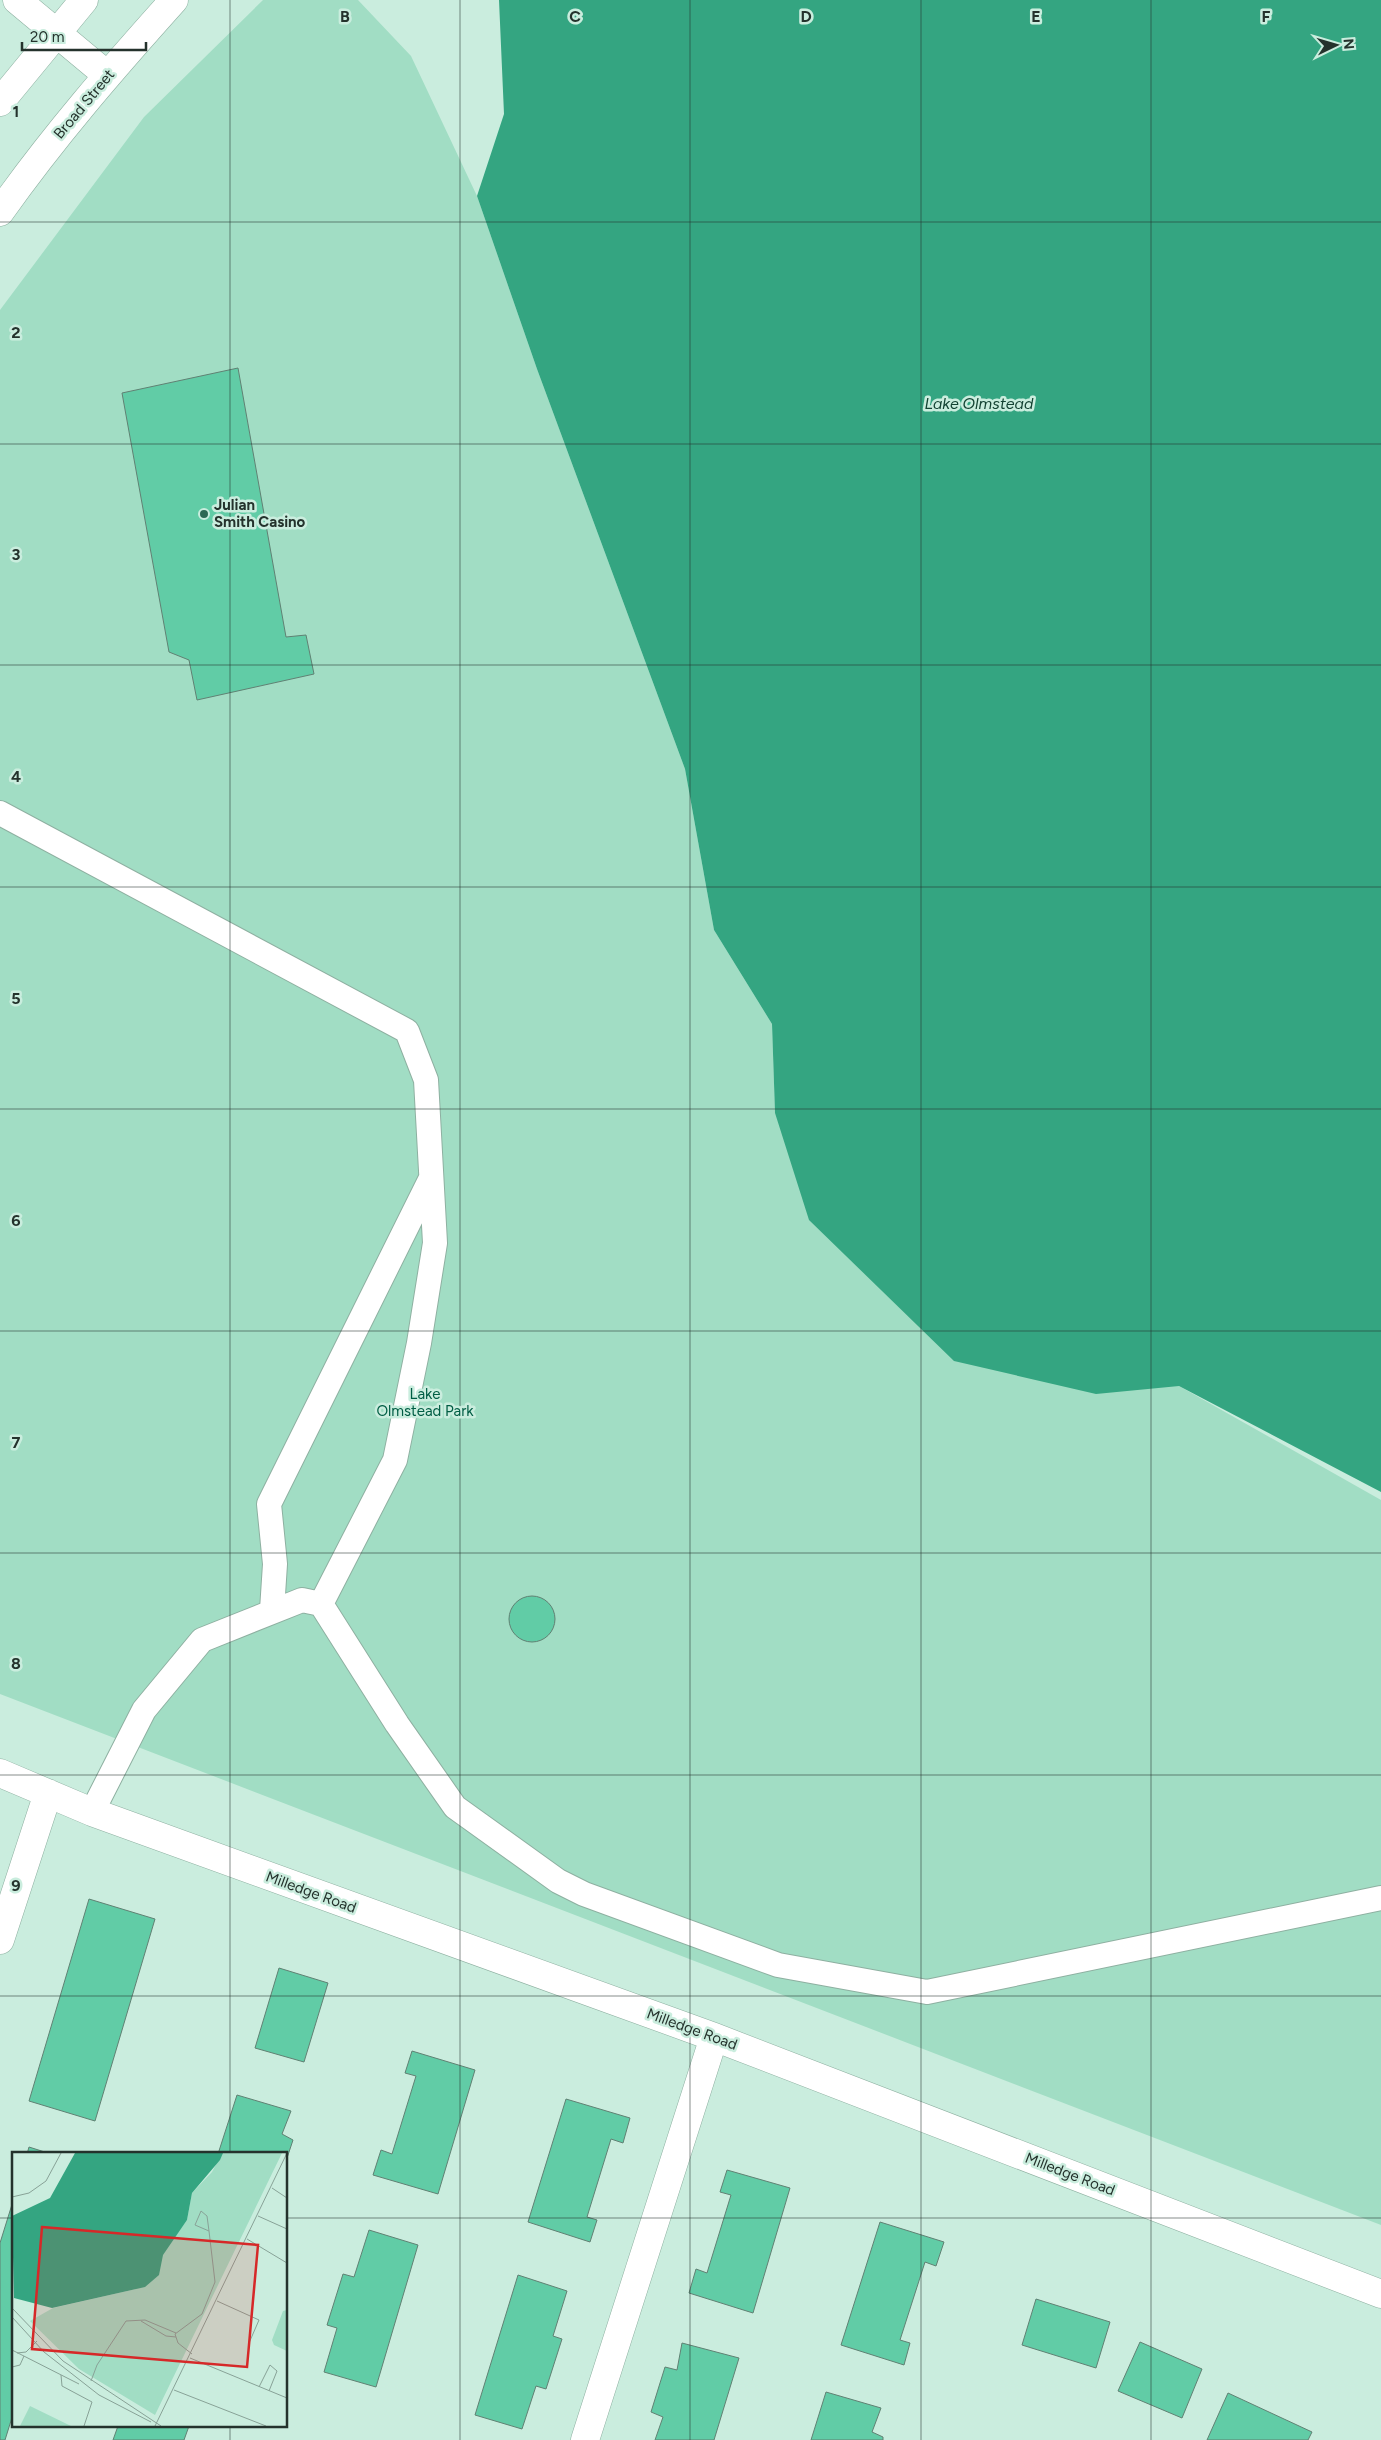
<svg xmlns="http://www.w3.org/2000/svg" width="1381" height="2440" font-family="Figtree,sans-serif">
<rect width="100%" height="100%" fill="#caedde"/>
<path fill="#a1ddc4" d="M263,0H358L411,56L477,196L537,369L685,769L714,930L772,1024L775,1113L1179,1386L1381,1500V2225L0,1694V310L144,117Z"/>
<path fill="#34a581" d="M499,0H1381V1492L1179,1386L1096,1394L954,1361L809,1220L775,1113L772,1024L714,930L685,769L537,369L477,196L504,114Z"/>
<path fill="#61cca6" stroke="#608173" d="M238,368L286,637L306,635L314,674L197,700L189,660L169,652L122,393Z
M509 1619a23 23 0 1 1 46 0a23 23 0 1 1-46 0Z
M89,1899L155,1919L95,2121L29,2101Z
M279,1968L328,1983L304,2062L255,2048Z
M412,2051L475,2070L438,2194L373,2175L381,2150L392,2154L416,2076L405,2073Z
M237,2095L291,2111L282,2134L293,2140L286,2161V2154H218Z
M566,2099L630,2118L623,2143L611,2139L587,2217L597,2220L590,2242L528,2222Z
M29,2147L51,2154H27Z
M727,2170L790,2188L753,2313L689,2293L696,2269L707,2273L731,2195L720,2192Z
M14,2198V2411L5,2440H0V2243Z
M880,2222L944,2242L936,2266L925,2262L900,2340L910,2343L904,2365L841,2345Z
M369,2230L418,2245L376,2387L324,2372L337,2328L327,2325L343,2274L354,2277Z
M518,2275L567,2291L553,2336L562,2339L546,2389L536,2386L522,2429L475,2415Z
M1036,2299L1110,2322L1096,2368L1022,2345Z
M1140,2342L1202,2369L1182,2418L1118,2391Z
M682,2343L739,2358L714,2440H655L663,2417L651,2412L665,2367L677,2370Z
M826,2392L881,2408L872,2432L883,2437V2440H811Z
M1228,2393L1312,2432L1308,2440H1207Z
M118,2426H189L184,2440H113Z"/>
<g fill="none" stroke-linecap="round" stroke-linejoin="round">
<defs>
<path id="lane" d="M0,813L407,1031L426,1080L435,1243L419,1343L395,1460L321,1604
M272,1610L275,1564L269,1504L431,1178
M92,1812L144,1710L202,1640L302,1600L321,1604L397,1724L455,1807L558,1881L584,1894L778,1965L927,1992L1381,1898"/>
<path id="street" d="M0,1773L92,1812L714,2037L1381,2294
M0,1940L48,1793
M585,2440L714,2037"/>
<path id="secondary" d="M17,0L107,75
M0,102L84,0
M0,212C53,137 113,68 174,0"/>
</defs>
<use href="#lane" stroke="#8eb0a1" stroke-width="26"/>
<use href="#street" stroke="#8eb0a1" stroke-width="29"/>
<use href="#secondary" stroke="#8eb0a1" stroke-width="29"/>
<use href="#lane" stroke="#fff" stroke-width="24"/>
<use href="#street" stroke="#fff" stroke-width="28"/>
<use href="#secondary" stroke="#fff" stroke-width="28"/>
</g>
<path fill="none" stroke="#24322c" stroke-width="1" stroke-opacity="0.55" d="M230,0V2154M460,0V2440M690,0V2440M921,0V2440M1151,0V2440M0,222H1381M0,444H1381M0,665H1381M0,887H1381M0,1109H1381M0,1331H1381M0,1553H1381M0,1775H1381M0,1996H1381M0,2218H14M286,2218H1381M230,2426V2440"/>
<circle fill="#2d6954" stroke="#caedde" stroke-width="2" cx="204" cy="514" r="5"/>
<g text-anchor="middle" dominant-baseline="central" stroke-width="5" stroke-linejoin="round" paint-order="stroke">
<g font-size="15" fill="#24322c" stroke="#caedde">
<text transform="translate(84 104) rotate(-50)">Broad Street</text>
<text transform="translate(311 1892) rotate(20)">Milledge Road</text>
<text transform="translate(692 2029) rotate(20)">Milledge Road</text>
<text transform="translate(1070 2174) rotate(21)">Milledge Road</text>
</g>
<g font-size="15" font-weight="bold" fill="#24322c" stroke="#caedde" text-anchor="start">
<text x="214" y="505">Julian<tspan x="214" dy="17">Smith Casino</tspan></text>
</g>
<g font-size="15" fill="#005d44" stroke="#caedde">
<text x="425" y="1394">Lake<tspan x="425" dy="17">Olmstead Park</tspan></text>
</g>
<g font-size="16" font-style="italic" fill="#144333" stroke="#caedde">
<text x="979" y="403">Lake Olmstead</text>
</g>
</g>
<g transform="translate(12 2152)">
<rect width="275" height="275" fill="#caedde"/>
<path d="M210,1H270L143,263L67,217L18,169L41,156L124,137L175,68L180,41L200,20ZM275,158V199L262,193L260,188L271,159ZM18,254L59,274H8Z" fill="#a1ddc4"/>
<path d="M63,1H211L208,8L180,41L175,68L151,103L147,123L133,135L40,156L2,146L0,64L38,46Z" fill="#34a581"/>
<path fill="none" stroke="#88a297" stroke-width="1" d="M260,36L275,46M0,45L17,41L34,29L49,1M246,64L275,77M235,87L275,111M205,149L247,168L237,191M0,156L51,209L149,274M0,165L32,200L87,243L139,270M129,169L154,184L164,185M0,198L67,232M5,201L14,200L25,189M180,202L166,191L163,182L190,162L203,130L197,79L195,64L189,59L183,73L197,79M178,206L275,246M0,215L8,213L12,204M49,223L50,234L80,250L72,274M79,229L85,213L114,169L133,168L164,181M247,235L258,213L265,219L257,239M162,238L254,274M143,274L275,1"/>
<path fill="#d62828" fill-opacity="0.15" stroke="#d62828" stroke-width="2.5" d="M30,75L246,93L235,215L20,197Z"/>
<rect width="275" height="275" fill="none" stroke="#24322c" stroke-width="2.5"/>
</g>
<g font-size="16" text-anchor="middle" font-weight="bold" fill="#24322c" stroke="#caedde" stroke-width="5" stroke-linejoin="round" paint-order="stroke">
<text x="345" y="22">B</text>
<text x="575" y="22">C</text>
<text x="806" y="22">D</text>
<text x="1036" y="22">E</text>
<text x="1266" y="22">F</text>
<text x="16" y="117">1</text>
<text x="16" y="338">2</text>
<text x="16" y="560">3</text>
<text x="16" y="782">4</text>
<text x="16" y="1004">5</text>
<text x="16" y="1226">6</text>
<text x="16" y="1448">7</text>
<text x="16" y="1669">8</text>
<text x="16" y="1891">9</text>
</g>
<g transform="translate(1336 45) rotate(85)" stroke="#caedde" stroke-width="4" paint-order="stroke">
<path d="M0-4L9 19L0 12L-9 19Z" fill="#24322c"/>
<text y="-8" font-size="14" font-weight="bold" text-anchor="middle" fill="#24322c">N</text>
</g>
<path d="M22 42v8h124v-8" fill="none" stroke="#24322c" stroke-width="2.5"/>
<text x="30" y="42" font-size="15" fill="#24322c" stroke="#caedde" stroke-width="4" paint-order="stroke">20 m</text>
</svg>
